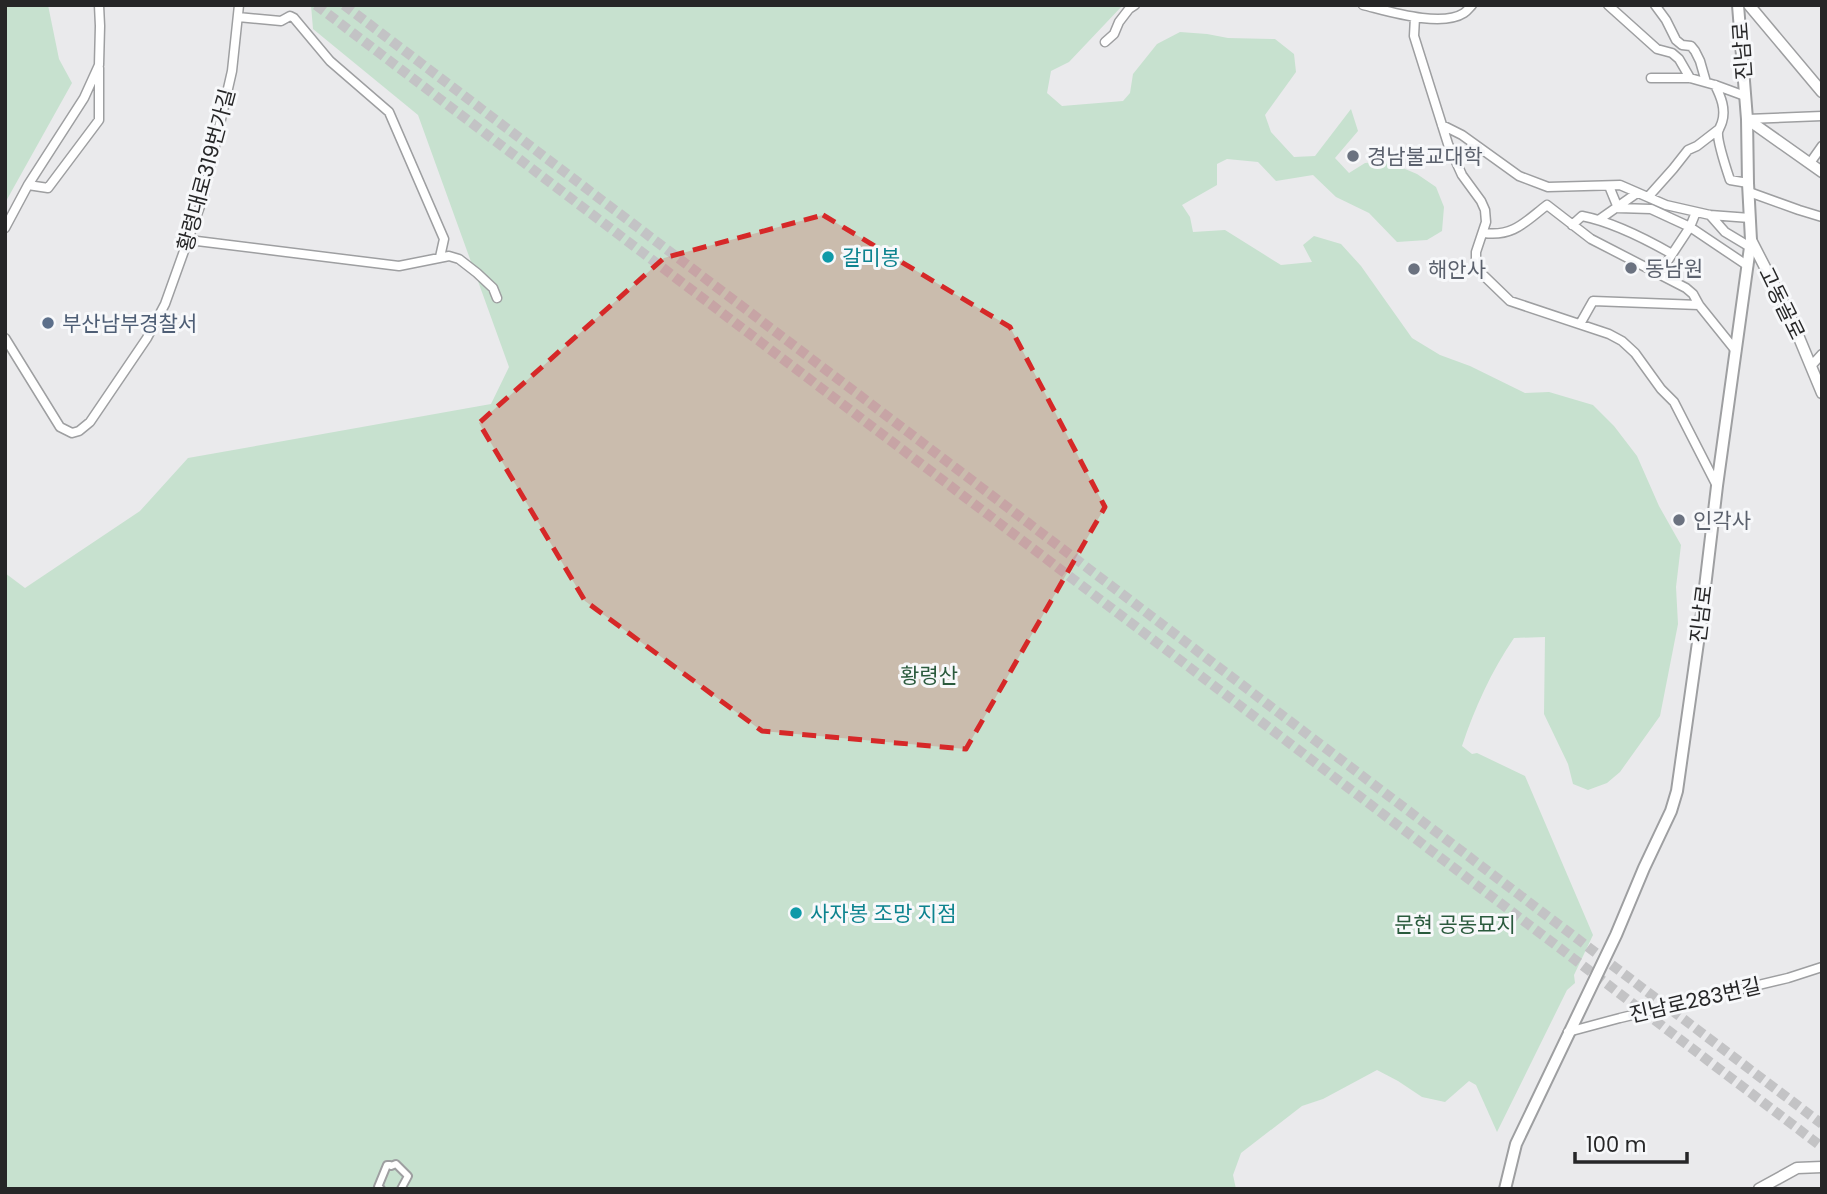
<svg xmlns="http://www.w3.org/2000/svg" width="1827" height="1194" font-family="Poppins,'Noto Sans KR',sans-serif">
<rect width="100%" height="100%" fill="#eaeaec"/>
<path fill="#c7e1cf" d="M5,5H48L59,59L72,83L5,203Z
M311,5H1123L1069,62L1051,71L1047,93L1062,106L1123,101L1130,93L1133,74L1157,44L1180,32L1207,34L1228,38L1275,39L1294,54L1296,72L1265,115L1271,132L1294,157L1315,156L1351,109L1358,131L1335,158L1349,173L1365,163L1386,161L1417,174L1436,187L1444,207L1442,231L1427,240L1397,242L1369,213L1336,197L1313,175L1276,181L1258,162L1227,159L1217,164V185L1182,205L1190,217L1193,232L1225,230L1281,265L1312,262L1303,245L1314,236L1341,244L1361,266L1412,338L1440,355L1470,366L1525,393L1549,392L1593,405L1614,426L1637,456L1659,506L1681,545L1676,587L1678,624L1660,716L1620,772L1607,783L1588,790L1573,784L1568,764L1544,714L1545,637L1514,638C1491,672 1475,707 1462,746L1472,754L1477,753L1525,776L1593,935L1574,975L1575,983L1567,990L1497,1132L1476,1085L1469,1081L1445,1102L1422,1097L1398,1081L1377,1070L1323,1099L1302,1106L1241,1153L1233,1175L1236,1189H5V573L25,588L140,511L188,458L491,404L509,367L418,115L313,29Z"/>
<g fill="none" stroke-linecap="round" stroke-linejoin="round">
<path stroke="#c3c3c5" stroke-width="10" stroke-dasharray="10 5" stroke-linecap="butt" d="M316,5L1822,1147
M344,5L1822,1124"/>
<defs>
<path id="pedestrian" d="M381,1189L378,1187L387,1165H390L391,1166L396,1164L408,1176L401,1189"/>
<path id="minor" d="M1363,5C1388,11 1441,28 1464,13C1467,11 1469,8 1472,5
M1608,5L1657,49L1672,53L1679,59L1690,78
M1655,5L1666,20L1676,40L1682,45L1691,46L1695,51L1700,61L1706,82
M238,17L281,21L290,16L294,18L330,61L389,112L444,239L440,257
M1415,17L1414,36L1448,144L1462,175L1481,201L1485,210L1486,222L1476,252V264L1480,272L1510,301L1609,334L1622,341L1635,353L1661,389L1674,402L1717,486
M1105,42L1114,34L1119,22L1129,9L1135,5
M1651,78H1690L1715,85L1745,96
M1715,85C1721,97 1726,109 1722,122C1722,123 1718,131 1718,132C1717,141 1727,171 1730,180L1748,183
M1747,119L1822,116
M1442,125L1462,135L1519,176L1548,187L1620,185L1666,205L1710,215L1750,218
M1810,163L1822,146
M28,185L48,188L99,120V68
M1609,186L1618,208
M1749,192L1799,210L1822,217
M1648,197L1673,169L1688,150L1697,146L1719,129
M1547,205L1591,239L1686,288L1693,294L1699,305L1736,351
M1618,208L1651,209L1690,227L1748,266
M1710,215L1725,232L1750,247
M1600,219L1637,193
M1572,225L1582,216C1613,222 1644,238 1672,254
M5,228L28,185L84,98L99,65L100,26L99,5
M1484,233C1513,237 1525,222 1547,205
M189,240L399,266L449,256L459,259L477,273L493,288L497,298
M1659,274L1690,227L1696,212
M1580,324L1593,301L1699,305
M5,338L60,427L72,433L79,431L90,422L147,338L165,304L203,198L232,71L239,5
M1811,366L1822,354
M1568,1032L1620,1018L1788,978L1822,967"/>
<path id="tertiary" d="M1749,5L1822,92
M1747,119L1822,172
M1751,240L1790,316L1822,393
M1759,1189L1797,1168L1822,1167"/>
<path id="secondary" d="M1505,1189L1516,1144L1616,935L1644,868L1671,811L1677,791L1701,621L1717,486L1751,240L1748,183L1747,119L1738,5"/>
</defs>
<use href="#pedestrian" stroke="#9e9fa1" stroke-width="10"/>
<use href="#minor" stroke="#9e9fa1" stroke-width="11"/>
<use href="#tertiary" stroke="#9e9fa1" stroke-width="13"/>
<use href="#secondary" stroke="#9e9fa1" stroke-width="14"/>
<use href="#pedestrian" stroke="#fff" stroke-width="6"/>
<use href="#minor" stroke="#fff" stroke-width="8"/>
<use href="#tertiary" stroke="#fff" stroke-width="10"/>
<use href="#secondary" stroke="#fff" stroke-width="10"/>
</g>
<path fill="#d62828" fill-opacity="0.2" stroke="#d62828" stroke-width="5" stroke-dasharray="14 9" stroke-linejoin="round" d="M823,215L1010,327L1105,507L966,749L762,731L585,601L479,423L664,258Z"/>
<g fill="#6b7280" stroke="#f7f8fa" stroke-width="2.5">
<circle cx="1353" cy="156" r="7"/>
<circle cx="1631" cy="268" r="7"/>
<circle cx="1414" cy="269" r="7"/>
<circle cx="1679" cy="520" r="7"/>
</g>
<g fill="#0f9aa8" stroke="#f7f8fa" stroke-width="2.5">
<circle cx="828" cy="257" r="7"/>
<circle cx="796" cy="913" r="7"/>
</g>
<circle fill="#5c6f8a" stroke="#f7f8fa" stroke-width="2.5" cx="48" cy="323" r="7"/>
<g text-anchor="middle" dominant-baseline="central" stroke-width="6" stroke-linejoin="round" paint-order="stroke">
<g font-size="21" fill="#262627" stroke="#f7f8fa">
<text transform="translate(1742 51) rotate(-94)">진남로</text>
<text transform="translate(206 170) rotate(-75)">황령대로319번가길</text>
<text transform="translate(1782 303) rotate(64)">고동골로</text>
<text transform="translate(1701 614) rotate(-83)">진남로</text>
<text transform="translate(1695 1000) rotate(-13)">진남로283번길</text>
</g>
<g font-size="21" fill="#5b616d" stroke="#f7f8fa" text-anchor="start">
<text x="1367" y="156">경남불교대학</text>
<text x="1645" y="268">동남원</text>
<text x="1428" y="269">해안사</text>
<text x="1693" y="520">인각사</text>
</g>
<g font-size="21" fill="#0d838f" stroke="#f7f8fa" text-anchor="start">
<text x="842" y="257">갈미봉</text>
<text x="810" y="913">사자봉 조망 지점</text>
</g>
<g font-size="21" fill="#4e5e75" stroke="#f7f8fa" text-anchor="start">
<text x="62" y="323">부산남부경찰서</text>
</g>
<g font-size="21" fill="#2a5a3d" stroke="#f7f8fa">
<text x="929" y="675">황령산</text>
<text x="1455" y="924">문현 공동묘지</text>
</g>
</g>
<rect width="1827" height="1194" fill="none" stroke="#262627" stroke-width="14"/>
<path d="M1575 1152v10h112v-10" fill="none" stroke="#262627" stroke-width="3.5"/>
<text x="1586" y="1152" font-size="21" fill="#262627" stroke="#f7f8fa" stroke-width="5" paint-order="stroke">100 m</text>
</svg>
